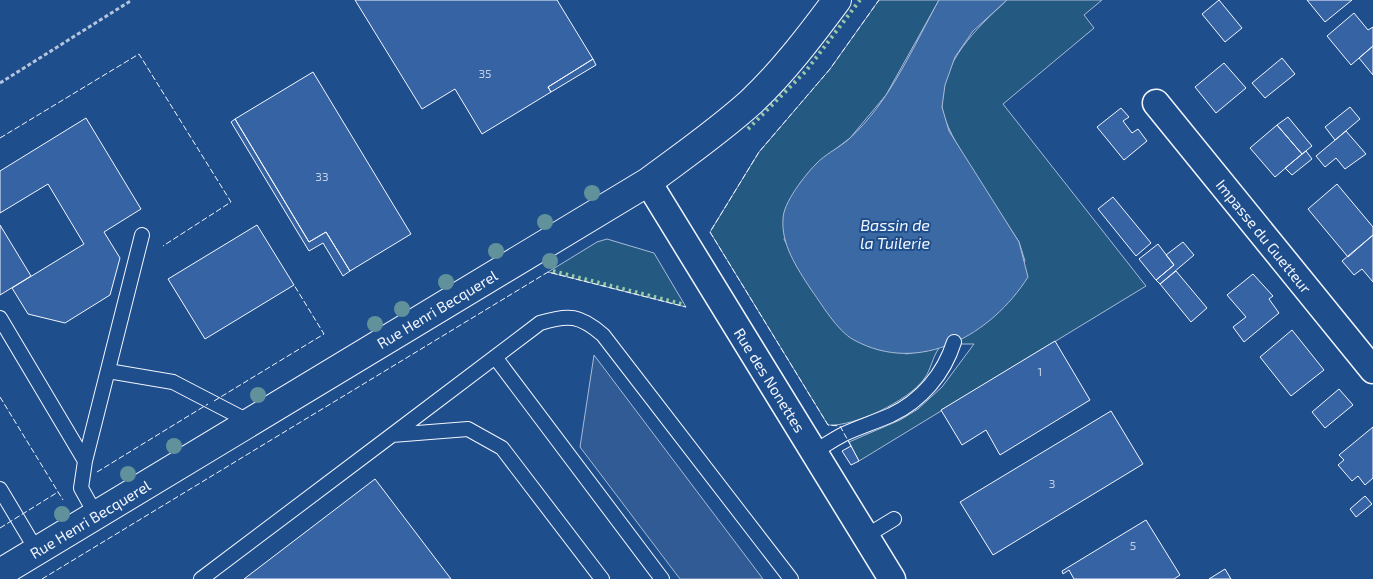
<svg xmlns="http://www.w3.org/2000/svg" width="1373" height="579" font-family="'Exo 2',sans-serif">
<rect width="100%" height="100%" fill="#1f4e8c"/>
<path fill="#245a82" stroke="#a8bbd7" d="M879,0H939L886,95L850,138L816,164L784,239L808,284L906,354L939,348C932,358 931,370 924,379C908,401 854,427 828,425L710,232L759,152L830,69Z
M1007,0H1102L1084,15L1094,28L1003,104L1146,286L859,461L849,442L900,420L918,409L942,387L974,344H953L1025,261L1019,242C1002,215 944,134 942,107C940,62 977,28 1007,0Z
M607,239L654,253L686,307L548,272L597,242Z"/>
<path fill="#305b95" stroke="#a8bbd7" d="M594,355L763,579H680L580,447Z"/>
<path fill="#3b69a3" stroke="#a8bbd7" d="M939,0H1007L973,31L955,57L945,85L942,107L949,131L1019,242L1028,277C992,334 920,376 854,340C837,331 821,303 810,288C797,268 781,244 783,219C783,203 805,175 816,164C825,154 839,148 849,139C890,102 913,47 939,0Z"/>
<path fill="#3563a3" stroke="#f2f6ff" d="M355,0H557L593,59L548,87L551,92L482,134L455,89L422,109Z
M1219,0L1242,28L1225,42L1202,14Z
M1307,0H1352L1325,22Z
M1354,13L1368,30L1373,27V46L1351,65L1327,36Z
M1373,46V75L1359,58Z
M1282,58L1295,74L1265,98L1252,83Z
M593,59L596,65L551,92L548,87Z
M1224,63L1246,88L1216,113L1195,87Z
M313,72L411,234L350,271L326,232L309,242L235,119Z
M1350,107L1360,119L1335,140L1325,127Z
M1121,108L1129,117L1123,121L1132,133L1138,129L1147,141L1124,160L1097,127Z
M1288,117L1312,146L1302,154L1277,125Z
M86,118L141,209L104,232L120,258L110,295L65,323L28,314L12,288L84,244L48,184L0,213V171Z
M235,119L309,242L326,232L350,271L343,276L323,243L309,251L231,122Z
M1277,125L1302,154L1275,177L1250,148Z
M1346,131L1366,154L1345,169L1336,158L1325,167L1316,156Z
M1306,151L1312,159L1292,175L1285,168Z
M1337,184L1373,227V235L1348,257L1308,209Z
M1113,197L1151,243L1136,256L1098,209Z
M0,225L31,276L0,295Z
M257,225L294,285L205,339L168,279Z
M1373,235V282L1362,269L1354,275L1342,261Z
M1183,242L1194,255L1160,284L1156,280L1174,265L1166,255Z
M1158,244L1174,265L1156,280L1139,259Z
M1176,271L1207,308L1191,322L1160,284Z
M1253,274L1273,296L1269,299L1279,313L1244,342L1233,327L1246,317L1227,295Z
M1292,330L1324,370L1291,396L1260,357Z
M1055,341L1090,400L1000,455L986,430L962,445L941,410Z
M1339,389L1353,405L1325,428L1312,412Z
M1111,411L1143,464L993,555L960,502Z
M1373,427V478L1365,485L1358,476L1352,481L1338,465L1344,460L1339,455Z
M851,446L859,461L851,465L842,451Z
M375,479L451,579H244Z
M1365,496L1372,504L1356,517L1350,509Z
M1146,520L1180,575L1174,579H1074L1069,570L1063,574L1062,571Z
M1225,569L1231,579H1209Z"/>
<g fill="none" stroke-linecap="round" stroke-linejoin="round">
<defs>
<path id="lane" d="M0,318L85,461
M495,357L662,579
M108,371L173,382L250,422
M392,435L540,323C569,314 580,315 603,335L791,579
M814,452C824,446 834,439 844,434C859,427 875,422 891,415C921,401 944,374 954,342
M0,489L37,551
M96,515L81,488L85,461L142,235
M866,536L894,519
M201,579L392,435L468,429L502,448L602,579"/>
<path id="street" d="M1156,103L1373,370
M648,182L892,579"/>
<path id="secondary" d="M0,573L648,182C683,156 719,131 751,102C783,72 811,35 837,0"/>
</defs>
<use href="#lane" stroke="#f2f6ff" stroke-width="16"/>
<use href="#street" stroke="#f2f6ff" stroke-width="29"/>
<use href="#secondary" stroke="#f2f6ff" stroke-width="30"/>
<path stroke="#b3c4dc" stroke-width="3" stroke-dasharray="4 2.5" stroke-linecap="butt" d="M0,83L132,0"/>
<use href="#lane" stroke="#1f4e8c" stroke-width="14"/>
<use href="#street" stroke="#1f4e8c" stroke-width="26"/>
<use href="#secondary" stroke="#1f4e8c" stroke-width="28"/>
<path stroke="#97c8a6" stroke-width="4" stroke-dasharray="2.5 4" stroke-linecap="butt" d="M748,129L806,71L860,0
M553,271L682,304"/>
<path stroke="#f2f6ff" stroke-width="1" stroke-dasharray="6 2.5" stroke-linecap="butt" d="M0,138L139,54L231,202L163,246
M0,397L63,500
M214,401L324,334L294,285
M851,446L840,426L828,425L710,232L759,152L830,69L879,0
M97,472L208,404
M0,528L58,492
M42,579L548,272L686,307"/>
</g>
<g fill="#61919a">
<circle cx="592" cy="193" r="8"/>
<circle cx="545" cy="222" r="8"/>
<circle cx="496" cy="251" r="8"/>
<circle cx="550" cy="261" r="8"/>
<circle cx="446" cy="282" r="8"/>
<circle cx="402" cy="309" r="8"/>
<circle cx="375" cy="324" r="8"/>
<circle cx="258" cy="395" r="8"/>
<circle cx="174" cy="446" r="8"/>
<circle cx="128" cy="474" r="8"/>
<circle cx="62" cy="514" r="8"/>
</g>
<g text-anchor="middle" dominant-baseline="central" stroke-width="4" stroke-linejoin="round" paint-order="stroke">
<g font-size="12" fill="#c3d1e8">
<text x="485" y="73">35</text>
<text x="322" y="176">33</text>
<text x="1040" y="371">1</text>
<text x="1052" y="483">3</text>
<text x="1133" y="545">5</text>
</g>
<g font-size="15" fill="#f2f6ff" stroke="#1f4e8c">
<text transform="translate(1264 236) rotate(51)">Impasse du Guetteur</text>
<text transform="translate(437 309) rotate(-31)">Rue Henri Becquerel</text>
<text transform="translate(770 380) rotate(58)">Rue des Nonettes</text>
<text transform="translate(90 519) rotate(-31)">Rue Henri Becquerel</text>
</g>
<g font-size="16" font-style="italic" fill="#f2f6ff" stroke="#1f4e8c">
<text x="895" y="224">Bassin de<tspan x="895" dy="18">la Tuilerie</tspan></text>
</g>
</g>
</svg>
